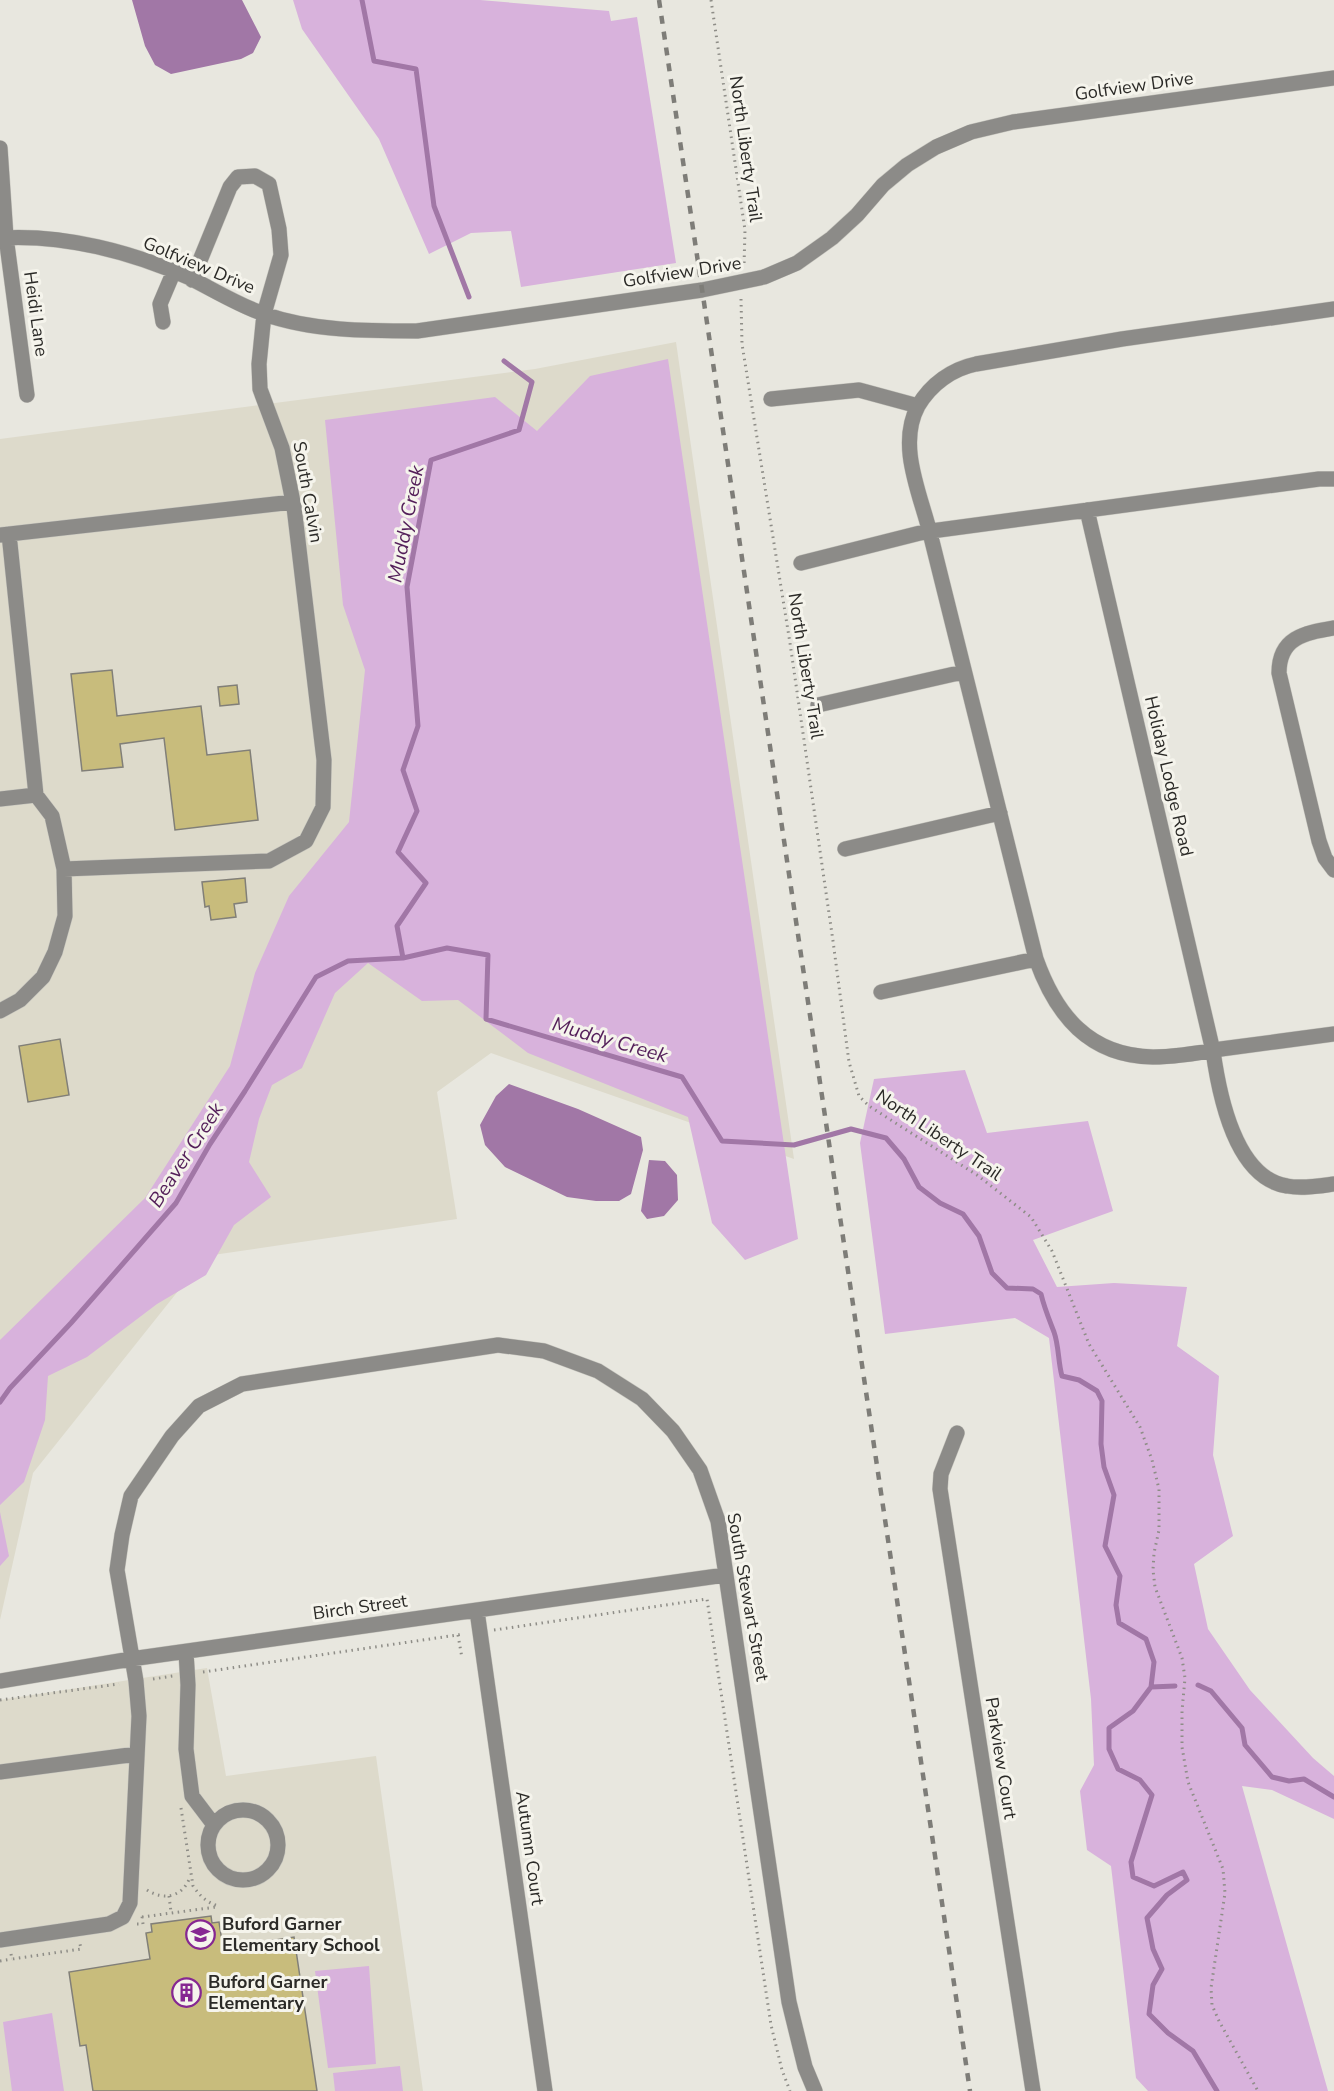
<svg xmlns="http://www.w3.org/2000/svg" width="1334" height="2091" font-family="'Nunito Sans',sans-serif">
<rect width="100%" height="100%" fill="#e8e7df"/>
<path fill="#dddacb" d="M676,342L794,1159L491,1053L437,1092L457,1219L206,1256L33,1473L0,1620V439L535,369Z
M207,1668L226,1776L376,1756L423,2091H0V1700Z"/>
<path fill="#d8b2dc" d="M293,0H480L609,11L611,21L637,17L676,263L521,287L511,231L471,233L429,254L379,139L302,29Z
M668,359L798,1239L745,1260L712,1223L688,1117L528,1053L458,1000L422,1001L368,963L335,993L302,1068L272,1085L259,1119L249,1162L271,1197L234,1225L206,1275L157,1304L87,1357L48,1376L45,1420L24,1482L0,1505V1340L145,1198L230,1066L255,973L289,896L349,822L365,670L343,605L325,420L495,397L537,431L590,376Z
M965,1070L987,1133L1088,1121L1113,1211L1033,1240L1057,1287L1114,1283L1187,1287L1177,1346L1219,1376L1213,1455L1233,1536L1194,1564L1208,1629L1250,1690L1313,1758L1334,1776V1819L1272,1790L1242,1786L1328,2091H1148L1136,2078L1111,1866L1087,1850L1080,1791L1094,1765L1091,1699L1049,1338L1015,1318L885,1334L860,1143L874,1079Z
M0,1512L9,1556L0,1566Z
M369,1966L376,2064L328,2068L315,1971Z
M52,2013L64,2091H12L3,2022Z
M400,2066L403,2091H335L333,2073Z"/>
<path fill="#a177a6" d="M132,0H242L261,37L253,53L241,59L171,74L155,65L145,46Z
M509,1084L578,1109L641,1137L643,1150L631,1194L619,1201H596L567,1197L505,1167L485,1145L480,1125L496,1096Z
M649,1160L665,1161L677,1175L678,1200L664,1216L647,1219L641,1211Z"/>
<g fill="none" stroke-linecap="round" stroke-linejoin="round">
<path stroke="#a177a6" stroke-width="5" d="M362,0L374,61L416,69L434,206L469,297
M504,361L532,382L519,430L431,460L407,587L418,726L403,770L417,811L398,852L426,883L397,926L403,958L447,948L488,955L486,1019L682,1077L722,1141L794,1145L851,1129L886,1138L904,1159L919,1187L940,1203L963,1214L979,1236L992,1273L1007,1288L1033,1289L1041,1294C1044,1307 1049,1319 1054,1332C1059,1346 1058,1362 1062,1376L1079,1380L1097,1391L1102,1401L1101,1444L1104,1467L1114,1495L1105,1546L1120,1576L1116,1605L1119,1623L1146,1639L1154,1662L1151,1687L1133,1711L1109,1728V1749L1118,1769L1140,1780L1152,1795L1131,1862L1133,1877L1154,1886L1183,1872L1187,1880L1167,1895L1147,1918L1153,1949L1162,1969L1153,1985L1149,2014L1168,2033L1193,2051L1217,2091
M0,1402L10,1388L71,1323L176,1203L210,1144L245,1091L316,977L348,961L403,958
M1198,1685L1211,1691L1242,1728L1245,1745L1272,1777L1289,1781L1304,1779L1334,1797
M1151,1687L1175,1686"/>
</g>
<path fill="#c8bc7c" stroke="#817f78" stroke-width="1.5" d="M112,670L117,716L201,706L207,755L250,750L258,820L175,830L164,738L120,744L123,767L82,771L71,674Z
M237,685L239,704L220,706L218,687Z
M245,878L247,902L234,904L236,917L211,920L209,906L205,907L202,882Z
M60,1039L69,1095L28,1102L19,1046Z
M211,1916L212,1923L219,1922L223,1948L294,1937L317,2091H93L86,2045L80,2046L69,1972L150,1959L146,1933L152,1932L151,1924Z"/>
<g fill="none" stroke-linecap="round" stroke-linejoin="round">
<defs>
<path id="minor" d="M0,148L6,237L27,395
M0,238C64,234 132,252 190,278C214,290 238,305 264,314C312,331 367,331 417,331L702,290L764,277L797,263L832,238L857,215L883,185L907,165L936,147L971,132L1013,122L1334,78
M163,322L160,304L174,271
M771,399L859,390L918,406C931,384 952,369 976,364L1122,339L1334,309
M918,406C897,445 920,493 930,533L1036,959C1056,1015 1089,1056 1153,1057C1176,1057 1199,1053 1221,1049C1259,1044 1296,1039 1334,1034
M1087,510L1213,1051C1219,1094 1235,1178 1287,1186C1302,1189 1319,1186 1334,1184
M9,534L36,795
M0,535L293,502
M801,563L924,532L1319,479H1334
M1334,628C1305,633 1279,637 1279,673L1319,841L1325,858L1334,870
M818,705L963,672
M0,799L36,795L52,816L64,869L65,916L55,952L43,977L20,1000L0,1011
M845,849L1000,813
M64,869L269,861L306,841L323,807L324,760L294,507L282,448L260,389L259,364L264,314L281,255L279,229L269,184L255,176L238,177L230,187L192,280
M881,992L1036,959
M957,1433L941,1474L940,1489L1033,2091
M477,1611L545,2091
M186,1652L188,1685L186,1749L192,1796L214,1825
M0,1681L131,1659L725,1575
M0,1772L137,1754
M208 1845a35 35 0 1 1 70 0a35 35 0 1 1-70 0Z
M0,1940L109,1924L123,1917L130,1903L139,1716L136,1681L117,1570L122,1535L131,1496L172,1436L199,1406L242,1384L498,1345L544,1351L598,1371L642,1399L673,1431L700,1470L718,1521L789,2002L805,2067L815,2091"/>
</defs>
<use href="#minor" stroke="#c6c5be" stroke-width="16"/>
<path stroke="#8e8d87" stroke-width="3" stroke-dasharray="1.5 4.5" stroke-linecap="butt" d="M711,0L745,230L744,266
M741,299L742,344L790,643L833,941L849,1062L859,1096L869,1106L977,1175L1031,1217L1052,1251L1089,1344L1140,1427L1152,1460L1159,1489V1530L1154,1553L1153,1570L1155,1587L1182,1658L1185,1678L1182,1711V1747L1188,1782L1223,1869L1225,1893L1211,1988L1212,2005L1219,2021L1258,2091
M494,1630L707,1599L771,2025L782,2070L790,2091
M458,1635L462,1658
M203,1672L464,1634
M153,1679L173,1676
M0,1700L119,1684
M181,1808L193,1886C200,1896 206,1902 218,1906
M147,1890C164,1901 183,1897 190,1877
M169,1896L171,1912
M142,1917L216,1907
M137,1924H143L142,1916
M11,1954L12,1959L81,1949L80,1944
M0,1961L12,1959"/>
<use href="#minor" stroke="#8c8b88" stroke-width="15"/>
<path stroke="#7e7d78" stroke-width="4.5" stroke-dasharray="8 8" stroke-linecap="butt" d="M659,0L970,2091"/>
</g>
<defs>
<symbol id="school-ring" viewBox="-11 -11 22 22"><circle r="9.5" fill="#f5f4ec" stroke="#862792" stroke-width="1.5"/><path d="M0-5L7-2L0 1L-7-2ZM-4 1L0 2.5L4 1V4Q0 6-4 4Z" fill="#862792"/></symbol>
<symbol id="building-ring" viewBox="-11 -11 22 22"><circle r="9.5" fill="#f5f4ec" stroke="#862792" stroke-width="1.5"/><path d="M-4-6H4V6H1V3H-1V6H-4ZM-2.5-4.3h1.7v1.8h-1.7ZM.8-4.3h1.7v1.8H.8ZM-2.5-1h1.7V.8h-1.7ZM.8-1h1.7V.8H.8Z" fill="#862792"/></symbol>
</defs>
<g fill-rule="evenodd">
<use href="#school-ring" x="184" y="1918" width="33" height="33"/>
<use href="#building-ring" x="170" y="1976" width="33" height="33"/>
</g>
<g text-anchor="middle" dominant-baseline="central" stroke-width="6" stroke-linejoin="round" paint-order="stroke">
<g font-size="18" fill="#2b2a27" stroke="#f5f4ec">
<text transform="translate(1134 86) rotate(-8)">Golfview Drive</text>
<text transform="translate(746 149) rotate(82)">North Liberty Trail</text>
<text transform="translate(199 265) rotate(23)">Golfview Drive</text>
<text transform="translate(682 272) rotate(-9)">Golfview Drive</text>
<text transform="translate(36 314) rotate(82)">Heidi Lane</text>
<text transform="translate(308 492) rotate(80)">South Calvin</text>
<text transform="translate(806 666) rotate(81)">North Liberty Trail</text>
<text transform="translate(1169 776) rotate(77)">Holiday Lodge Road</text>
<text transform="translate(939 1135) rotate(34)">North Liberty Trail</text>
<text transform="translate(748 1597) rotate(80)">South Stewart Street</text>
<text transform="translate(360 1607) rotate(-8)">Birch Street</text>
<text transform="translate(1001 1758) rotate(81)">Parkview Court</text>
<text transform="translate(530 1848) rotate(82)">Autumn Court</text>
</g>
<g font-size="18" font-weight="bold" fill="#2b2a27" stroke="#f5f4ec" text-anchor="start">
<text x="222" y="1924">Buford Garner<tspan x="222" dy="21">Elementary School</tspan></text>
<text x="208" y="1982">Buford Garner<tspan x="208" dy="21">Elementary</tspan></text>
</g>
<g font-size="20" font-style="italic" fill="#531e59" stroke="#f5f4ec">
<text transform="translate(406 524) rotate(-79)">Muddy Creek</text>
<text transform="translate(610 1040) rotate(16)">Muddy Creek</text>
<text transform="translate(186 1155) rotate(-57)">Beaver Creek</text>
</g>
</g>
</svg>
